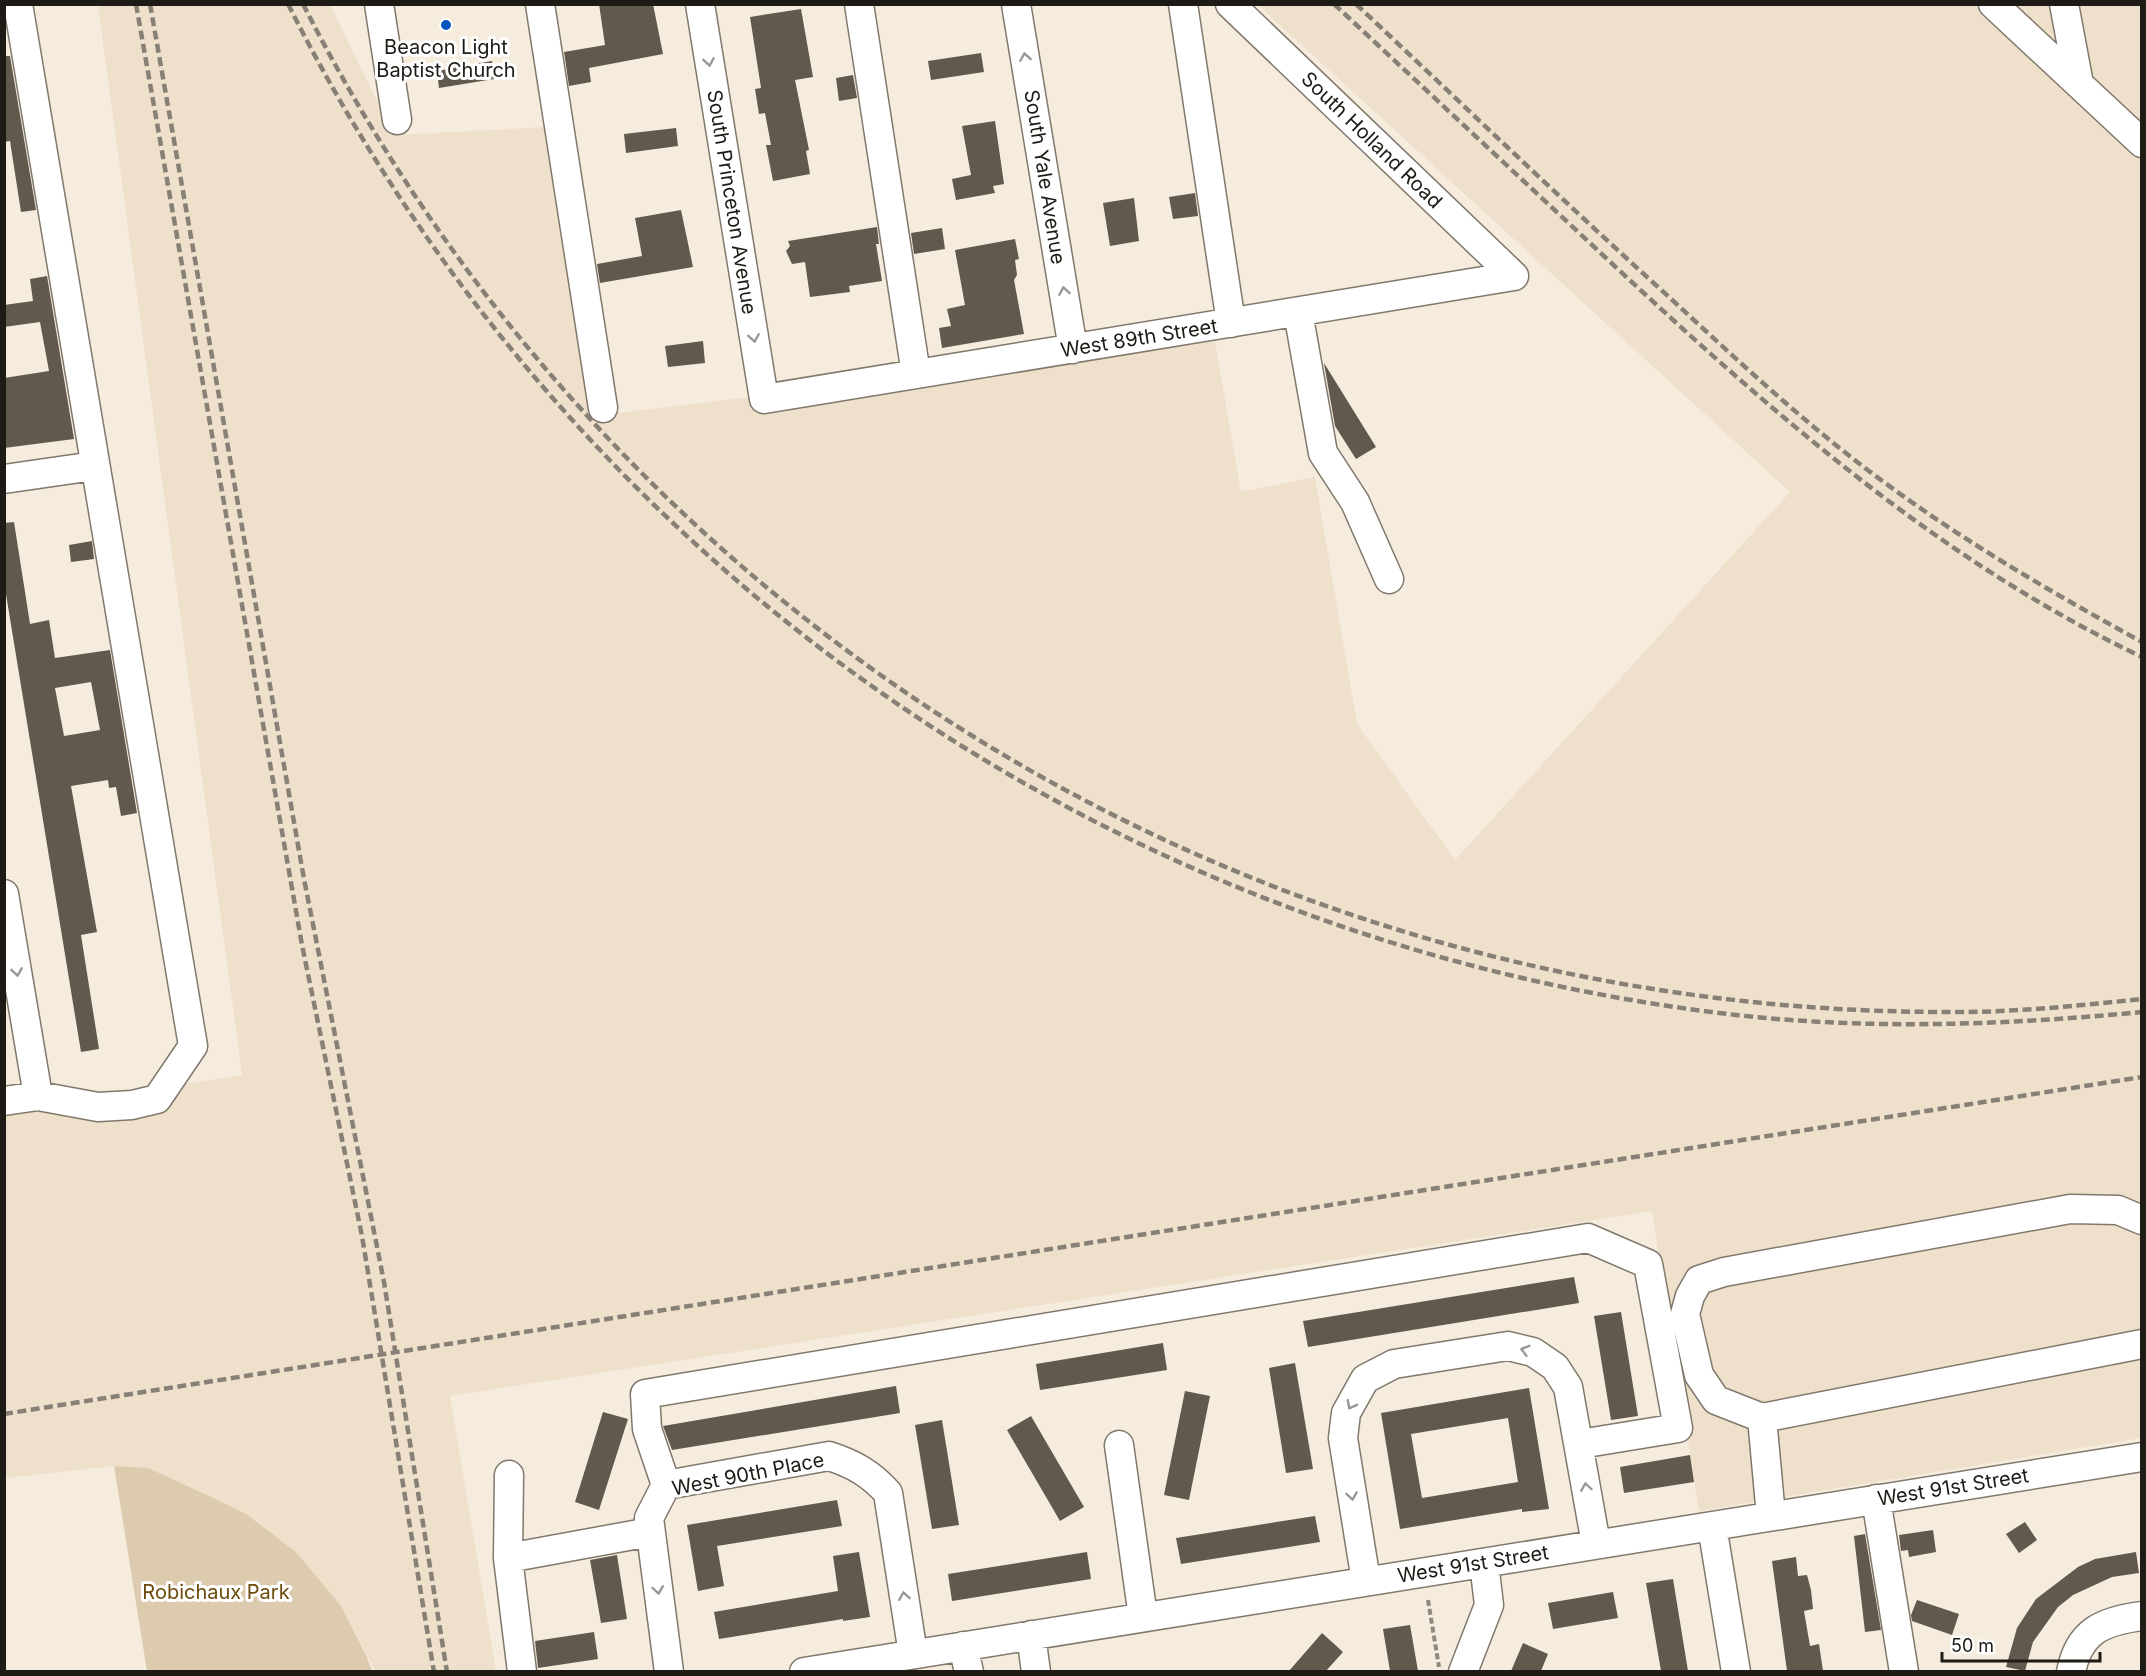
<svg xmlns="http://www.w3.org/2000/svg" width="2146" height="1676" font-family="Inter,sans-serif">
<rect width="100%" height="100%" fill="#f5ecde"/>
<path fill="#eee0cb" d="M98,5H330L394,135L547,127L608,414L1215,342L1241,492L1315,477L1357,724L1455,860L1790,492L1258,5H2141V1438L1699,1511L1652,1211L450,1396L496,1671H375L341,1606L148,1468L114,1466L5,1478V1112L242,1075Z"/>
<path fill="#ddcbaf" d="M114,1466L148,1468L207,1495L246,1514L296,1552L341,1606L366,1655L372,1671H147Z"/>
<path fill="#61594d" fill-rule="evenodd" d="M599,4H653L663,54L589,68L591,82L569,86L564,52L605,45Z
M801,9L813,77L795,80L809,150L806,151L810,174L773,181L766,145H771L765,113L759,114L755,89L761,88L750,17Z
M981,53L984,72L931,80L928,61Z
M4,56H10L36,210L21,212L10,141L4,142Z
M492,61L494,79L439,88L437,71Z
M853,75L857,98L839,101L836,78Z
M995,121L1004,184L993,186L995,193L956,200L952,179L971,175L962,126Z
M676,128L678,146L626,153L624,134Z
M1195,193L1198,216L1173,219L1169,197Z
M1134,198L1139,241L1110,246L1103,203Z
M681,210L693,267L600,283L597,264L642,256L635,218Z
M877,227L879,244H876L882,281L849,286L850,292L810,297L805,262L792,264L786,251L790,246L788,241Z
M942,228L945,249L914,254L911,233Z
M1015,239L1019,259L1015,260L1017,275L1014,280L1024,334L942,348L939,328L951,326L947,309L965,305L955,250Z
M47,276L74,439L4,448V378L49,371L40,322L4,327V305L33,301L30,279Z
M703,341L705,363L668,367L665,346Z
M1324,363L1376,447L1356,459L1335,426Z
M14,522L30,624L49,620L55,658L110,650L137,813L121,816L116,787L109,788L108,780L71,786L97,932L81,935L99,1049L81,1052L4,582V523ZM91,682L100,730L64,736L55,688Z
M92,541L94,559L71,562L69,545Z
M1574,1277L1579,1303L1308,1347L1303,1321Z
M1621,1312L1638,1416L1611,1420L1594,1316Z
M1163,1343L1167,1370L1040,1390L1036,1364Z
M1295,1363L1313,1469L1286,1473L1269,1368Z
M896,1386L900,1413L672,1450L663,1426Z
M1529,1388L1549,1509L1522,1512V1509L1400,1529L1381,1413ZM1508,1418L1518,1482L1422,1498L1411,1434Z
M1185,1391L1210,1396L1189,1500L1164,1495Z
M603,1412L628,1419L599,1510L575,1502Z
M1031,1416L1084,1507L1060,1521L1007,1430Z
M942,1420L959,1525L932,1529L915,1425Z
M1690,1455L1694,1482L1624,1493L1620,1467Z
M837,1500L842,1526L717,1546L724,1586L698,1591L687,1525Z
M1315,1516L1320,1542L1181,1564L1176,1538Z
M2025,1522L2037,1540L2019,1553L2006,1534Z
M1933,1530L1936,1552L1909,1557L1908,1550L1901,1551L1899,1535Z
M1865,1534L1881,1630L1865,1632L1854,1536Z
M859,1552L870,1617L843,1621V1619L719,1639L714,1612L838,1591L833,1556Z
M1087,1552L1091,1579L952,1601L948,1574Z
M2136,1552L2139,1573L2112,1577L2073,1595L2058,1607L2033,1642L2025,1671L2006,1667L2017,1628L2036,1599L2078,1567L2095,1559Z
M617,1555L627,1619L601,1623L590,1560Z
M1796,1557L1798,1576L1807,1575L1811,1590L1813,1609L1804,1611L1810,1646L1819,1644L1823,1671H1787L1772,1561Z
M1673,1579L1688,1671H1661L1646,1583Z
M1613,1592L1618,1618L1553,1629L1548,1603Z
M1917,1600L1959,1614L1952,1635L1912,1621L1911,1615Z
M1410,1625L1418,1671H1390L1383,1629Z
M594,1632L598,1659L538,1668L535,1641Z
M1322,1633L1343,1652L1326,1671H1289Z
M1523,1643L1548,1654L1541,1671H1511Z"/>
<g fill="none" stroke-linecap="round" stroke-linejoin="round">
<defs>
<path id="minor" d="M379,4L397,120
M540,4L603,408
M700,4L764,399L1514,276
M859,4L916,374
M1016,4L1073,349
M1183,4L1231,323
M1230,4L1514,276
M1993,4L2142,143
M2064,4L2079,84
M1298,312L1323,453L1355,502L1389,579
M4,479L94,466
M4,894L38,1096
M4,1101L38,1096L98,1107L132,1105L157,1099L193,1046L18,4
M1762,1418L1716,1400L1699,1375L1685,1314L1690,1296L1699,1280L1724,1272L2070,1209L2118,1210L2142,1220
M1119,1445L1143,1617
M509,1475L508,1558L522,1672
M666,1485L647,1429L645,1394L1588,1238L1648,1264L1678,1428L1580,1444
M1876,1499L1904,1672
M1771,1516L1762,1418L2142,1344
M1712,1526L1736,1672
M508,1558L650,1532
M1366,1581L1343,1438L1346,1413L1365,1379L1394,1364L1508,1346L1533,1352L1555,1367L1568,1387L1596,1544
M1031,1635L1036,1672
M963,1646L969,1672
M669,1672L649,1518L666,1485L829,1456C854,1464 871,1474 888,1493L913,1654
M804,1672L2142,1457
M1463,1672L1489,1605L1484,1563
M2071,1672C2079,1631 2103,1621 2142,1616"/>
</defs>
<use href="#minor" stroke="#81786c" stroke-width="31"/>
<path stroke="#8f887e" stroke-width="4" stroke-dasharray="6 3" stroke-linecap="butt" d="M1428,1600L1439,1667"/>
<use href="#minor" stroke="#fff" stroke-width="28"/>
<path stroke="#878077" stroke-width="4.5" stroke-dasharray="9 4.5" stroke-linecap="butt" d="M136,4L302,945L362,1236L434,1672
M150,4L304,879L384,1282L447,1672
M288,4C571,568 1109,943 1736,1015C1871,1030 2006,1025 2142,1012
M303,4C618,625 1245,1010 1941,1012C2008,1013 2075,1006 2142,999
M1334,4C1425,89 1515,173 1606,258C1769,410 1938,560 2142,657
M1356,4C1460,102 1563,201 1669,297C1735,358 1801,420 1873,474C1958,538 2049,591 2142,642
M4,1414L2142,1077"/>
</g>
<defs><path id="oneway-chevron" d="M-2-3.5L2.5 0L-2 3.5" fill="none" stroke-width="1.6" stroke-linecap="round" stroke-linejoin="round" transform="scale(1.5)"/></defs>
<g stroke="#9a9896">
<use href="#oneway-chevron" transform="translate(1025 57) rotate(-99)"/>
<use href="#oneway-chevron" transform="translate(709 62) rotate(81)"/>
<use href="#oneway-chevron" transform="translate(1064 291) rotate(-99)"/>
<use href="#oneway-chevron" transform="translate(754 338) rotate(81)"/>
<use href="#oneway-chevron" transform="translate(17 972) rotate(81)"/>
<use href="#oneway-chevron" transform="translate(1525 1350) rotate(-164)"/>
<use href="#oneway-chevron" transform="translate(1351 1405) rotate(118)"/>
<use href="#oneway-chevron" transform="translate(1586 1487) rotate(-98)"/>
<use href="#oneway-chevron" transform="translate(1352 1496) rotate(81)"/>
<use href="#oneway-chevron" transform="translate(658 1590) rotate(82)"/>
<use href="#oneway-chevron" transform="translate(904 1596) rotate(-99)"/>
</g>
<circle fill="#0755bf" stroke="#fff" stroke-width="2" cx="446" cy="25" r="6"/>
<g text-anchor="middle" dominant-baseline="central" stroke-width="6" stroke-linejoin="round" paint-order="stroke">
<g font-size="20" fill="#1e1a15" stroke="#fff">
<text x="446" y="47">Beacon Light<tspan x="446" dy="23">Baptist Church</tspan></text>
</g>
<g font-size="20" fill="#1e1a15" stroke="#fff">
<text transform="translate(1372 140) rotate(44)">South Holland Road</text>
<text transform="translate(1045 177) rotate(81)">South Yale Avenue</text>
<text transform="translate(732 202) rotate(81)">South Princeton Avenue</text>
<text transform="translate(1139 338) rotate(-9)">West 89th Street</text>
<text transform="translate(748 1474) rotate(-11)">West 90th Place</text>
<text transform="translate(1953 1487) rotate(-9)">West 91st Street</text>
<text transform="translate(1473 1564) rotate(-9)">West 91st Street</text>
</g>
<g font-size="20" fill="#6c4b0b" stroke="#fff">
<text x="216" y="1592">Robichaux Park</text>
</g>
</g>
<rect width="2146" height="1676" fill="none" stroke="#1e1a15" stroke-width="12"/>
<path d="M1942 1652v9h158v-9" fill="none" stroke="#1e1a15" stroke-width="3"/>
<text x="1951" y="1652" font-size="18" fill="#1e1a15" stroke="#ffffff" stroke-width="4.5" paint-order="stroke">50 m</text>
</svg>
